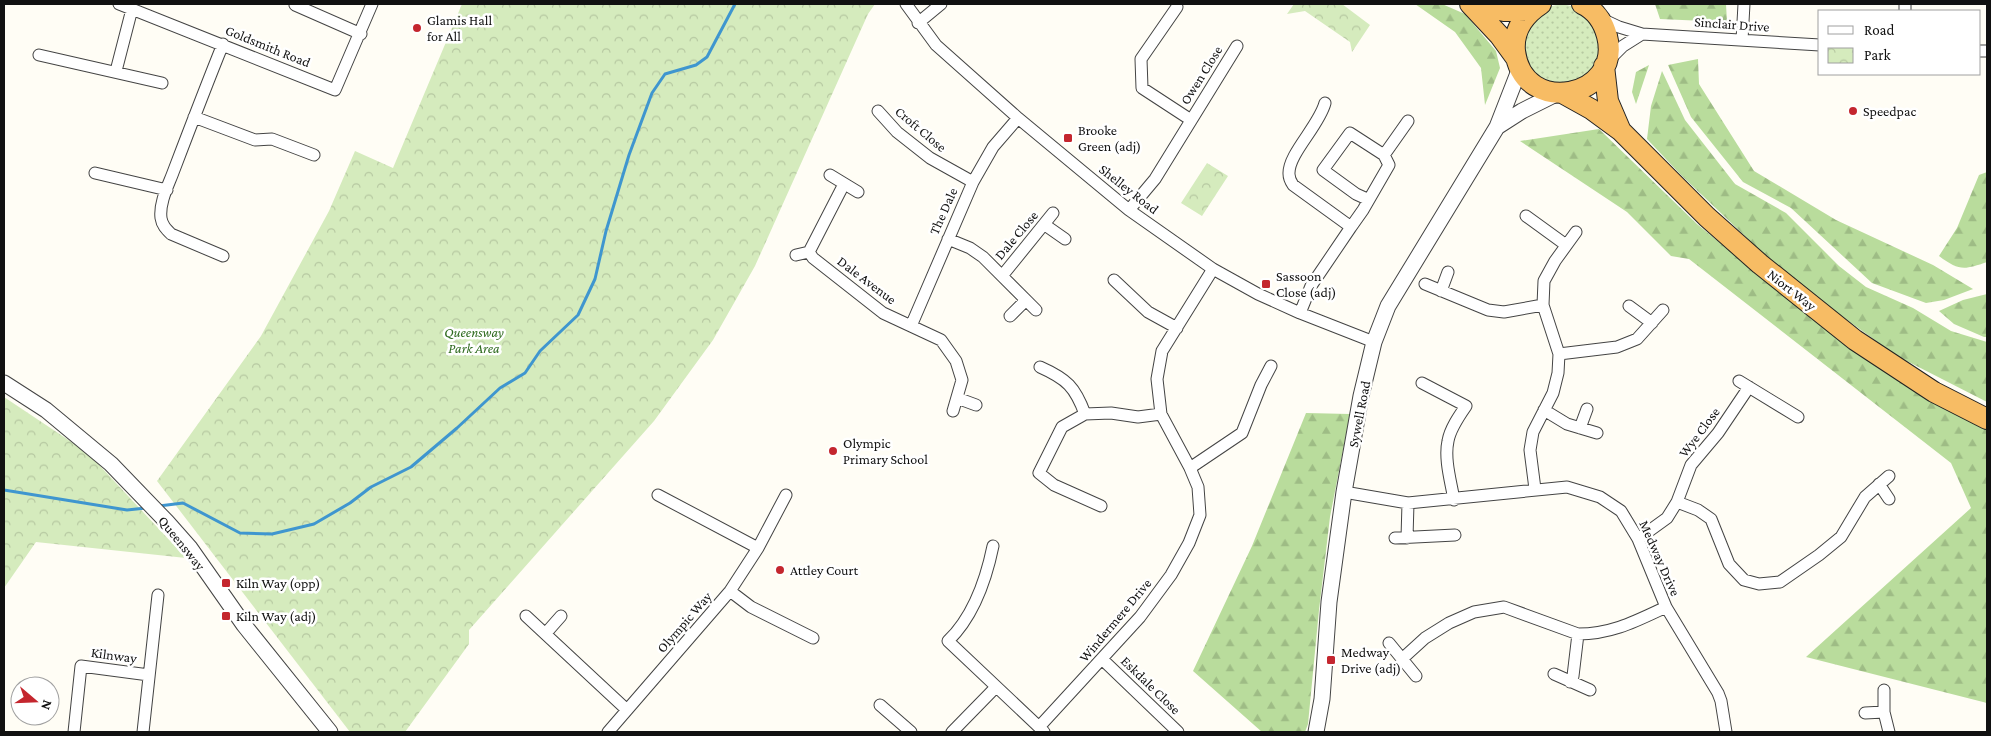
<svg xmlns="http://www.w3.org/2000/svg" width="1991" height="736" font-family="'Crimson Pro',serif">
<defs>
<pattern id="grass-dots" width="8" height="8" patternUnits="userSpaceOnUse" patternTransform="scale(1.25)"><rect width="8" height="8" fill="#d5ebbd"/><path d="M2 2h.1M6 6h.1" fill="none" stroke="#b6c8a1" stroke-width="1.8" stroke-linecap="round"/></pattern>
<pattern id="forest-firs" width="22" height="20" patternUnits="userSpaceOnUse" patternTransform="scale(1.25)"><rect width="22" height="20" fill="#b9dc9c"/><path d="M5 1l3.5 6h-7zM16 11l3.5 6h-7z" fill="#9ebc85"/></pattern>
<pattern id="park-crowns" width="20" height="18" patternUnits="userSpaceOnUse" patternTransform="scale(1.25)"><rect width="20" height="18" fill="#d5ebbd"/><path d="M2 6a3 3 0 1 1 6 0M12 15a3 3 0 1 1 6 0" fill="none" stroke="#b6c8a1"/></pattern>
</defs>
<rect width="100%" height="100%" fill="#fffdf5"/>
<path fill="url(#grass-dots)" d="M1561,4C1593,9 1591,23 1603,49L1592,73L1569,86L1543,82L1525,63L1522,36L1548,7Z"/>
<path fill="url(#forest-firs)" d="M1415,4H1442L1465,14L1496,51L1500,68L1485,105L1481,68L1455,32Z
M1655,4H1726L1727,22L1660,19Z
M1698,59L1699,84L1754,171L1836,220L1933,265L1973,289L1944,300L1926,303L1872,283L1791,208L1743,182L1691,117L1668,65Z
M1649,65L1636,104L1632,92L1636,72Z
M1662,71L1685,120L1735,184L1786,213L1839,266L1866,287L1913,308L1951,331L1987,342V402L1897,356L1789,278L1681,175L1647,139L1651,106Z
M1599,129L1697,224L1805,313L1916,390L1987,429V703L1806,657L1971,508L1951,463L1689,259L1671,256L1627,212L1520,141Z
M1987,172V262C1964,270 1959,271 1939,256L1957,228L1979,175Z
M1987,294V337H1984L1954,324L1939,311L1963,300Z
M1306,413L1350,414L1330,517L1319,610L1308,724L1305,732H1262L1193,671L1252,546Z"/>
<path fill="url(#park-crowns)" d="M462,4H875L868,14L755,266L713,340L654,421L469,630V644L405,732H350L157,481L261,336L329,211L355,151L393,168Z
M1294,4H1342L1370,25L1352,52L1350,42L1305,11L1287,14Z
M1207,163L1228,176L1202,216L1181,203Z
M4,397L88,453L186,558L36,542L4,588Z"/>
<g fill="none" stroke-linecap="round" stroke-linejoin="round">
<path stroke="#3f96cf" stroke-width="3" d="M4,490L127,510L146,508
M159,506L183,503L240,533L272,534L314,524L350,503L371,487L411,467L457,428L500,388L525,373L540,351L578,315L595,279L606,231L629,155L652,93L665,74L696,65L707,57L735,4"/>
<defs>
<path id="minor" d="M119,4L335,90L372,4
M906,4L936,45L1018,118L1129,210L1213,269L1258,294L1300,313L1374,342
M295,5L361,34
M1177,7L1141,59L1142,88L1191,120
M1905,11V4
M1600,18L1619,27L1642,34L1820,45
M918,23L941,4
M1742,40L1744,4
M223,44C206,86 190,128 174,170C169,184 159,202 161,218C162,225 166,229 171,234L223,256
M1980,51H1987
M39,55L162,83
M1608,61L1623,46L1642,34
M116,71L132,9
M878,111L897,132L930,158L973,182
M194,117L255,140L272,139L314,155
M1384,155L1408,121
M95,173L167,190
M830,175L858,192
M844,184L809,252L813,258L883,313L941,340L956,361L962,380L953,411
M1129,210L1155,179L1237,46
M1526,216L1566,245
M1045,225L1065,239
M1351,227L1363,210L1389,165L1384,155L1350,133L1323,170L1356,194L1367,199
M948,239L970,248L983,257L1036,310
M796,255L809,252
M1002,276L1053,213
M1114,280L1148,312L1177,328
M1425,284L1488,310L1504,312L1543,305
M1441,291L1448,272
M1629,306L1652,323
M1300,313L1311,286L1351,227L1293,185C1291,182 1289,178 1289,174C1288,154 1319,126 1325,103
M1010,316L1026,300
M911,326L973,182L993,147L1018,118
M1559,354L1617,347L1637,339L1663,310
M1040,367C1067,379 1075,387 1085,414
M1739,381L1798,417
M1422,383L1466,406C1459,416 1450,429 1448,441C1444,459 1451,482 1454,500
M957,398L976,405
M1544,410L1567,424L1597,433
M1580,428L1587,409
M1190,468L1242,433L1261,385L1271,366
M1879,484L1889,499
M1535,489L1530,450L1533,432L1553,393L1558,373L1559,354L1543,305L1544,281L1555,261L1576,232
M1344,492L1408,503L1567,487L1600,497L1621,511L1638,539L1666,607L1718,693L1721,701L1726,732
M658,495L758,548
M1677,502L1698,510L1711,519L1729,564L1744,580L1759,584L1780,582L1819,555L1841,537L1865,497L1889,476
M1101,506L1054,485L1039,473L1062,427L1085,414L1111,413L1138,417L1161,414
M1395,538L1455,535
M1407,538L1408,503
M1638,539L1667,518L1677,502L1691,465L1718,433L1749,387
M993,546C986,580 974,616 948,641L1039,727
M730,591L751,607L813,638
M526,616L627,710
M546,633L561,616
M1389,643L1416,676
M1402,659L1425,638L1449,623L1474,612L1504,607L1578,634C1612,634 1636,621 1666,607
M1103,660L1178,732
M1554,674L1590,690
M1570,682L1573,676L1578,634
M1884,690V712L1889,732
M880,705L911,732
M1865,713L1884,712
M74,732L81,666L149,675
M143,732L158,595
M608,732L730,591L758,548L786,495
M952,732L996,687
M1044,732L1039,727L1140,617L1171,575L1189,543L1200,515L1198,487L1190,468L1161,414L1157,379L1162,351L1213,269"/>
<path id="tertiary" d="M1497,127L1522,111L1558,93
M4,383L46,410L111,464L167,522L190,548L244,625L330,732
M1316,732L1322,699L1329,602L1344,492L1361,396L1374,342L1388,306L1497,127L1520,68"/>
<path id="trunk" d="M1470,4L1500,36L1516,58
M1541,4C1524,15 1513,30 1515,51C1523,118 1623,98 1607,36C1603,21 1595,10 1582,4
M1472,5L1504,11L1532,10
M1604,66L1608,101L1620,129
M1564,94L1591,109L1621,131L1707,217L1760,264L1855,340L1934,392L1987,419"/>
</defs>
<use href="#minor" stroke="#444" stroke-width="13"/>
<use href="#tertiary" stroke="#444" stroke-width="17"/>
<use href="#trunk" stroke="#222" stroke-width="22"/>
<use href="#minor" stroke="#fff" stroke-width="11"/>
<use href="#tertiary" stroke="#fff" stroke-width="15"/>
<use href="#trunk" stroke="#f7bc64" stroke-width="20"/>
</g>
<g fill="#c4262e" stroke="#fff" stroke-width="2">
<circle cx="417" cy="28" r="5"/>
<circle cx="1853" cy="111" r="5"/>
<rect x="1063" y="133" width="10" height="10" rx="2.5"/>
<rect x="1261" y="279" width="10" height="10" rx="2.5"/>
<circle cx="833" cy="451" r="5"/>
<circle cx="780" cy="570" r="5"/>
<rect x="221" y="578" width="10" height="10" rx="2.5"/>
<rect x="221" y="611" width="10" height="10" rx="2.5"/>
<rect x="1326" y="655" width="10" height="10" rx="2.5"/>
</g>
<g text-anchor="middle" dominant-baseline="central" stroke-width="5" stroke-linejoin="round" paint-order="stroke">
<g font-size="14" fill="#111" stroke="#fff" text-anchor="start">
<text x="427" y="20">Glamis Hall<tspan x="427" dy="16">for All</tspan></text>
<text x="1863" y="111">Speedpac</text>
<text x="1078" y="130">Brooke<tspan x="1078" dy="16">Green (adj)</tspan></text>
<text x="1276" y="276">Sassoon<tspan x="1276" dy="16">Close (adj)</tspan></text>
<text x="843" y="443">Olympic<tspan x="843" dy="16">Primary School</tspan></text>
<text x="790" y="570">Attley Court</text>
<text x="236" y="583">Kiln Way (opp)</text>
<text x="236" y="616">Kiln Way (adj)</text>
<text x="1341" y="652">Medway<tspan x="1341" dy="16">Drive (adj)</tspan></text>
</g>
<g font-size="14" fill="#111" stroke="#fff">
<text transform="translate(1732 24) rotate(4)">Sinclair Drive</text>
<text transform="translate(268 46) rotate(22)">Goldsmith Road</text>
<text transform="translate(1201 75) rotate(-58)">Owen Close</text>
<text transform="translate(921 129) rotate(40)">Croft Close</text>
<text transform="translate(1129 189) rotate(38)">Shelley Road</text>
<text transform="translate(943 211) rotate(-66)">The Dale</text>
<text transform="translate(1016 235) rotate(-50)">Dale Close</text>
<text transform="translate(867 280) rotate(37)">Dale Avenue</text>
<text transform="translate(1792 290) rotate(38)">Niort Way</text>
<text transform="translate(1359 414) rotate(-79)">Sywell Road</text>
<text transform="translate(1699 432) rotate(-53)">Wye Close</text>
<text transform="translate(182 543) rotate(51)">Queensway</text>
<text transform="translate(1660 558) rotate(66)">Medway Drive</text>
<text transform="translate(1115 620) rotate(-50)">Windermere Drive</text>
<text transform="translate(684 622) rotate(-49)">Olympic Way</text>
<text transform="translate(114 655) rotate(8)">Kilnway</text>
<text transform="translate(1151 685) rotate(44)">Eskdale Close</text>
</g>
<g font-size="14" font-style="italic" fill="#2f6b1f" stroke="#fff">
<text x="474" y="332">Queensway<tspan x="474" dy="16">Park Area</tspan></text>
</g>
</g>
<rect width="1991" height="736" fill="none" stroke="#111111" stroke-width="10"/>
<rect x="1818" y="10" width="162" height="65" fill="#ffffff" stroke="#a0a0a0"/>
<rect x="1828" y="26" width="25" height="8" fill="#ffffff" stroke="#a0a0a0"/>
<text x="1864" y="35" font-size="15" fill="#111111">Road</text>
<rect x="1828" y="48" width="25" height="15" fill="url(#park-crowns)" stroke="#a0a0a0"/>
<text x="1864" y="60" font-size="15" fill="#111111">Park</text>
<g transform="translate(35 701) rotate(109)"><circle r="24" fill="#ffffff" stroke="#a0a0a0"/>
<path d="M0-4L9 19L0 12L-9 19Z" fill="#c4262e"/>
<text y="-8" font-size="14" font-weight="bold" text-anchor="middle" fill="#111111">N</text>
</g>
</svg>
